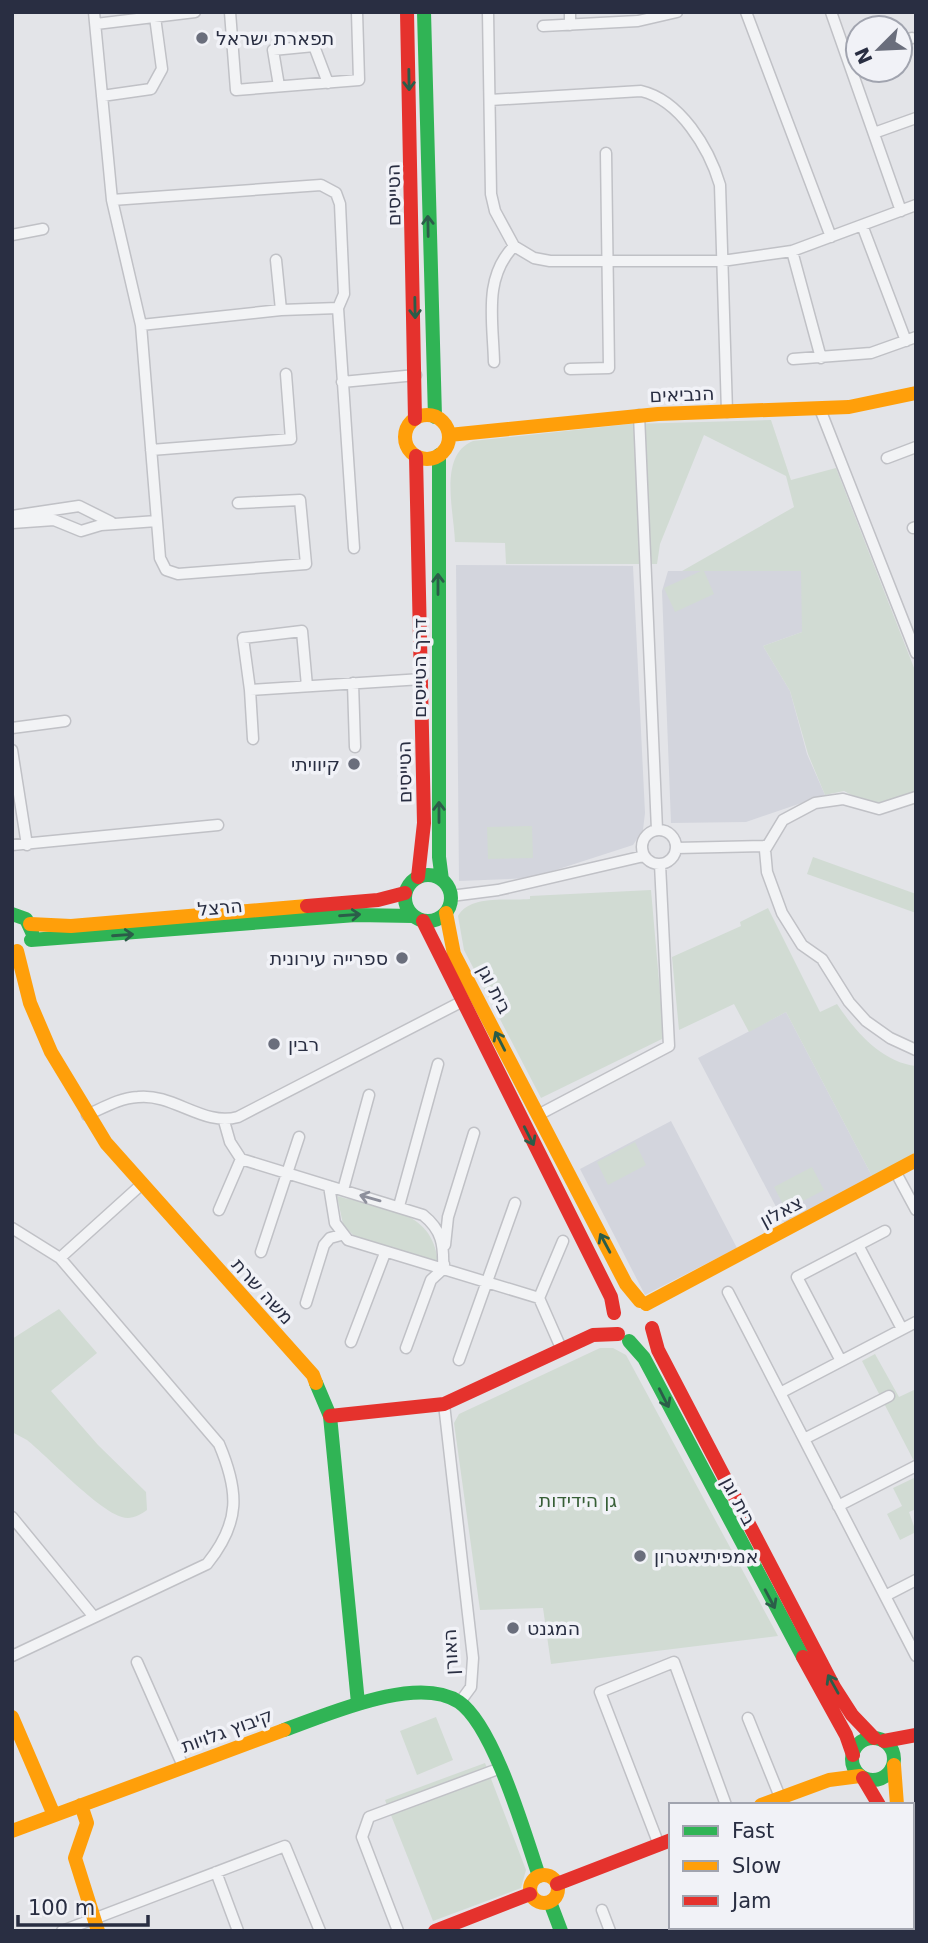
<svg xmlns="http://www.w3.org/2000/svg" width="928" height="1943" font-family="'DejaVu Sans','Noto Sans Hebrew',sans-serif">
<rect width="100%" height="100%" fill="#e3e4e8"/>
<path fill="#d3d5dd" d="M456,565L633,566L645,813L643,830L633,845L531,878L459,881Z
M668,571H802V632L763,646L790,691L807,754L825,795L746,822L671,823L662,591Z
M786,1012L873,1178L785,1224L698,1058Z
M671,1121L737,1248L645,1295L580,1169Z"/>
<path fill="#d1dbd3" d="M771,420L791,480L836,468L916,673V791L871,805L844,791L825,795L808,754L790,691L763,646L802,632L801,571H704L714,594L675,612L664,588L701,571H682L794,507L786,476L704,435L660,544L657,564H506L505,543L455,542C454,511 438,455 473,441L630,424Z
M532,826L533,858L488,859L487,827Z
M813,857L916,894V913L807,874Z
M651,890L664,1038L541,1098L464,950L458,916C470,894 508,901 530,899V896Z
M768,908L820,1012L837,1004C855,1031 881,1062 916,1066V1152L873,1178L786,1012L749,1032L734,1004L679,1030L672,957L741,926L740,922Z
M635,1142L646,1165L608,1185L597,1162Z
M812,1167L824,1190L786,1210L774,1187Z
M337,1196C380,1208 433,1208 438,1262L354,1236L343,1224Z
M59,1309L97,1353L51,1391L98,1445L146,1492L147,1510C140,1515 131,1520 122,1517C99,1511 48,1457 27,1440L12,1432V1339Z
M600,1348H613L626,1355L778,1636L551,1664L543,1608L480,1610L454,1423L459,1414Z
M875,1354L899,1397L916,1389V1465L862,1361Z
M916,1477V1509L909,1512L916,1532L900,1540L887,1514L902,1506L893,1488Z
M436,1717L453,1760L417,1775L400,1731Z
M485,1763L526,1870L521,1888L433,1921L385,1800Z"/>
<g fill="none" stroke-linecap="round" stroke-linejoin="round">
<defs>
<path id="street" d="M94,12L112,200L141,325L160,558L166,570L178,574L306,564L300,500L238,503
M230,12L236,90L359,80L357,12
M488,12L491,194L495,211L514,246L534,258L550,261H722L792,251L916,205
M570,12V25
M746,12L831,237
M831,12L901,211
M96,24L195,12
M543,26L638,21L677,12
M900,42L912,38
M848,60L858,57
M279,86L273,50L314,46L328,83
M102,96L151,89L162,69L155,17
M490,100L641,91C680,100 709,148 720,185L727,412
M874,133L916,118
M112,200L321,185L336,193L340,204L344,294L338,308L354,548
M862,225L906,341
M12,235L43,229
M792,251L821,358
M276,260L281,310
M141,325L281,310L338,308
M793,359L871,353L916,337
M494,362C493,320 483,278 514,246
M570,369L609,368L606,153
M342,382L416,375
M820,409L916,653
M639,415L657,830
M151,450L291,439L286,374
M887,458L916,447
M12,516L79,506L111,522
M12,523L54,520L81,531L101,525L157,521
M913,528L916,527
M353,683L355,747
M250,690L243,638L302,631L307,686
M12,728L65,721
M253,739L250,690L422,679
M12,750L27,845
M916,797L879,809L843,799L815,803L783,820L765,850L767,872L782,913L802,945L822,959L849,1002L866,1021L890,1038L916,1050
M642 847a17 17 0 1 1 34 0a17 17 0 1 1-34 0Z
M12,845L218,825
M676,848L766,846
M451,896L498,890L644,856
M87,1115C103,1108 119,1098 138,1097C173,1093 204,1127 238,1117L461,1002
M538,1115L669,1046L660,864
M224,1121L230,1142L241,1159L423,1215C442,1230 444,1245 443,1269
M895,1171L916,1210
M329,1186L335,1223L348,1240L539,1298L561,1348
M343,1190L369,1095
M399,1206L438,1064
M219,1210L241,1159
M12,1228L60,1258L219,1444C239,1491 241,1522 207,1564L12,1656
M445,1245L448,1217L474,1133
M858,1245L902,1329
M261,1252L299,1137
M60,1258L142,1184
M728,1292L916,1656
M539,1298L563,1241
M306,1303L324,1245L330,1238L341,1235
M351,1342L385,1253
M406,1348L431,1280L443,1269L444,1264
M459,1360L515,1203
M841,1361L797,1277L885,1231
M780,1393L916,1322
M444,1404L473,1658L471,1687L460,1702
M804,1439L889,1396
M838,1506L916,1466
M12,1517L94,1617
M885,1596L916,1580
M137,1662L183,1766
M748,1718L780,1797
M659,1845L600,1692L674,1662L726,1805
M216,1872L238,1931
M602,1910L610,1931
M773,1927L774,1931
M854,1927L855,1931
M62,1931L285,1846L320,1931
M398,1931L362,1837L369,1817L498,1769
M718,1931L727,1927"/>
</defs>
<use href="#street" stroke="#c0c1c6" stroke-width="13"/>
<use href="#street" stroke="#f2f3f5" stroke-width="10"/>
<path stroke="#30b455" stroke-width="14" d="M424,12L435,417
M439,455V857L442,880
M405 898a23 23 0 1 1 46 0a23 23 0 1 1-46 0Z
M12,914L26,919L32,932
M31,940L356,915L413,916
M629,1341L644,1358L803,1657
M316,1383L330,1416L358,1703
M284,1730C327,1715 417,1674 459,1702C494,1726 525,1835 539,1876
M852 1759a21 21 0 1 1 42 0a21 21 0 1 1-42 0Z
M912,1839L916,1845
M912,1868L916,1875
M550,1902L561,1931"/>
<path stroke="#ff9f0a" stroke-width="14" d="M405 437a22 22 0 1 1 44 0a22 22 0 1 1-44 0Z
M449,435L658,414L849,407L916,393
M446,913L454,954L626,1284L640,1301
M30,924L71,926L307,906
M17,951L30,1003L51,1052L106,1143L313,1375L316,1383
M646,1304L916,1160
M12,1717L54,1815
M894,1765L897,1805
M81,1805L87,1823L75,1858L98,1931
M761,1805L829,1780L860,1776
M12,1831L284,1730
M530 1889a14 14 0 1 1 28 0a14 14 0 1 1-28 0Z"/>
<path stroke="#e5322d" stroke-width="14" d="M407,12L415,419
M416,456L424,823L418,877
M307,906L378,900L405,893
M423,921L611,1297L614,1313
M652,1328L658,1350L834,1687L852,1715L874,1738
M330,1416L444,1404L593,1335L618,1334
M803,1657L846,1735L853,1755
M884,1741L916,1735
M863,1778L879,1805
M557,1884L671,1840
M435,1931L530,1894"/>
</g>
<defs><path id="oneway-shaft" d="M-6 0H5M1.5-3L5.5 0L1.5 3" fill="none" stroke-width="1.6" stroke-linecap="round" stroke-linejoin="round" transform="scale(1.75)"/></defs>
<g stroke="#2b5d49">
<use href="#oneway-shaft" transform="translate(409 80) rotate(89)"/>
<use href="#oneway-shaft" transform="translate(428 226) rotate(-91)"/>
<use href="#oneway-shaft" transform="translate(415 308) rotate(89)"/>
<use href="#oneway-shaft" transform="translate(438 584) rotate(-90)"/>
<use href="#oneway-shaft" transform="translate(439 812) rotate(-90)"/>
<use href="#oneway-shaft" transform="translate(350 915) rotate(-4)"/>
<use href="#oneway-shaft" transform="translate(123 935) rotate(-4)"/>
<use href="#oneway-shaft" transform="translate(500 1041) rotate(-117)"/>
<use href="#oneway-shaft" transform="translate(529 1136) rotate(63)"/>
<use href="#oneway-shaft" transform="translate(605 1243) rotate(-118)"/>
<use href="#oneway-shaft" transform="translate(664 1398) rotate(63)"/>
<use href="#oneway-shaft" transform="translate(770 1599) rotate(62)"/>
<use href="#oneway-shaft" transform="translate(833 1684) rotate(-119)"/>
</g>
<use stroke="#8e909c" href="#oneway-shaft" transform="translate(370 1198) rotate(-164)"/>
<g fill="#6a6e7c" stroke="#f1f2f7" stroke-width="2.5">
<circle cx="202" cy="38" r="7"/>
<circle cx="354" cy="764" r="7"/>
<circle cx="402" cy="958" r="7"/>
<circle cx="274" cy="1044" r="7"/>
<circle cx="640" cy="1556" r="7"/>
<circle cx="513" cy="1628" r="7"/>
</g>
<g text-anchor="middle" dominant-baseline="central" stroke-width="7" stroke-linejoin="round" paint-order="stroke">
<g font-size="19" fill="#292e42" stroke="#f1f2f7" text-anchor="start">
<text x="216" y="38">תפארת ישראל</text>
<text x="340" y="764" text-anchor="end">קיוויתי</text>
<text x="388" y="958" text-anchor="end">ספרייה עירונית</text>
<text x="288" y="1044">רבין</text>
<text x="654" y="1556">אמפיתיאטרון</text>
<text x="527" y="1628">המגנט</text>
</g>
<g font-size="19" fill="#292e42" stroke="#f1f2f7">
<text transform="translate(393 195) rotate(-91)">הטייסים</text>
<text transform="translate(682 394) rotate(-2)">הנביאים</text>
<text transform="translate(419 668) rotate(-90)">דרך הטייסים</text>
<text transform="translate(404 772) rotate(-91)">הטייסים</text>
<text transform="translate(220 907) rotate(-5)">הרצל</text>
<text transform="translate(495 989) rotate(63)">בית וגן</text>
<text transform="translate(781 1211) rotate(-28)">צאלון</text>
<text transform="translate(263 1291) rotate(48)">משה שרת</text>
<text transform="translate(739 1501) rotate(62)">בית וגן</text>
<text transform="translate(450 1652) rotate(-93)">האורן</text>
<text transform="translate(227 1730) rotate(-20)">קיבוץ גלויות</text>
</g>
<g font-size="19" fill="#365e36" stroke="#f1f2f7">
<text x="578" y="1500">גן הידידות</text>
</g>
</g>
<rect width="928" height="1943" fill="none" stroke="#292e42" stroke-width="28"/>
<rect x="669" y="1803" width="245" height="126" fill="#f1f2f7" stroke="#a1a4af" stroke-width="2"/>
<rect x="683" y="1826" width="35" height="10" fill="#30b455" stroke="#a1a4af" stroke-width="2"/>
<text x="732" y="1838" font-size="21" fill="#292e42">Fast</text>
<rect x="683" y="1861" width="35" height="10" fill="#ff9f0a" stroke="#a1a4af" stroke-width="2"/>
<text x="732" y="1873" font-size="21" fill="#292e42">Slow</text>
<rect x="683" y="1896" width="35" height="10" fill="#e5322d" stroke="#a1a4af" stroke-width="2"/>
<text x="732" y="1908" font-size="21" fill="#292e42">Jam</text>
<g transform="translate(879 49) rotate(246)"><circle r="33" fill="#f1f2f7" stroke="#a1a4af" stroke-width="2"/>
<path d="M0-5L12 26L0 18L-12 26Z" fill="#6a6e7c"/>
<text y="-10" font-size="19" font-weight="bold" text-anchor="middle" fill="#292e42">N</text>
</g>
<path d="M18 1915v10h130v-10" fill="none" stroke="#292e42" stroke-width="3.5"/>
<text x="28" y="1915" font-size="21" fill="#292e42" stroke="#f1f2f7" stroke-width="5" paint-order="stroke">100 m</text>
</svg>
